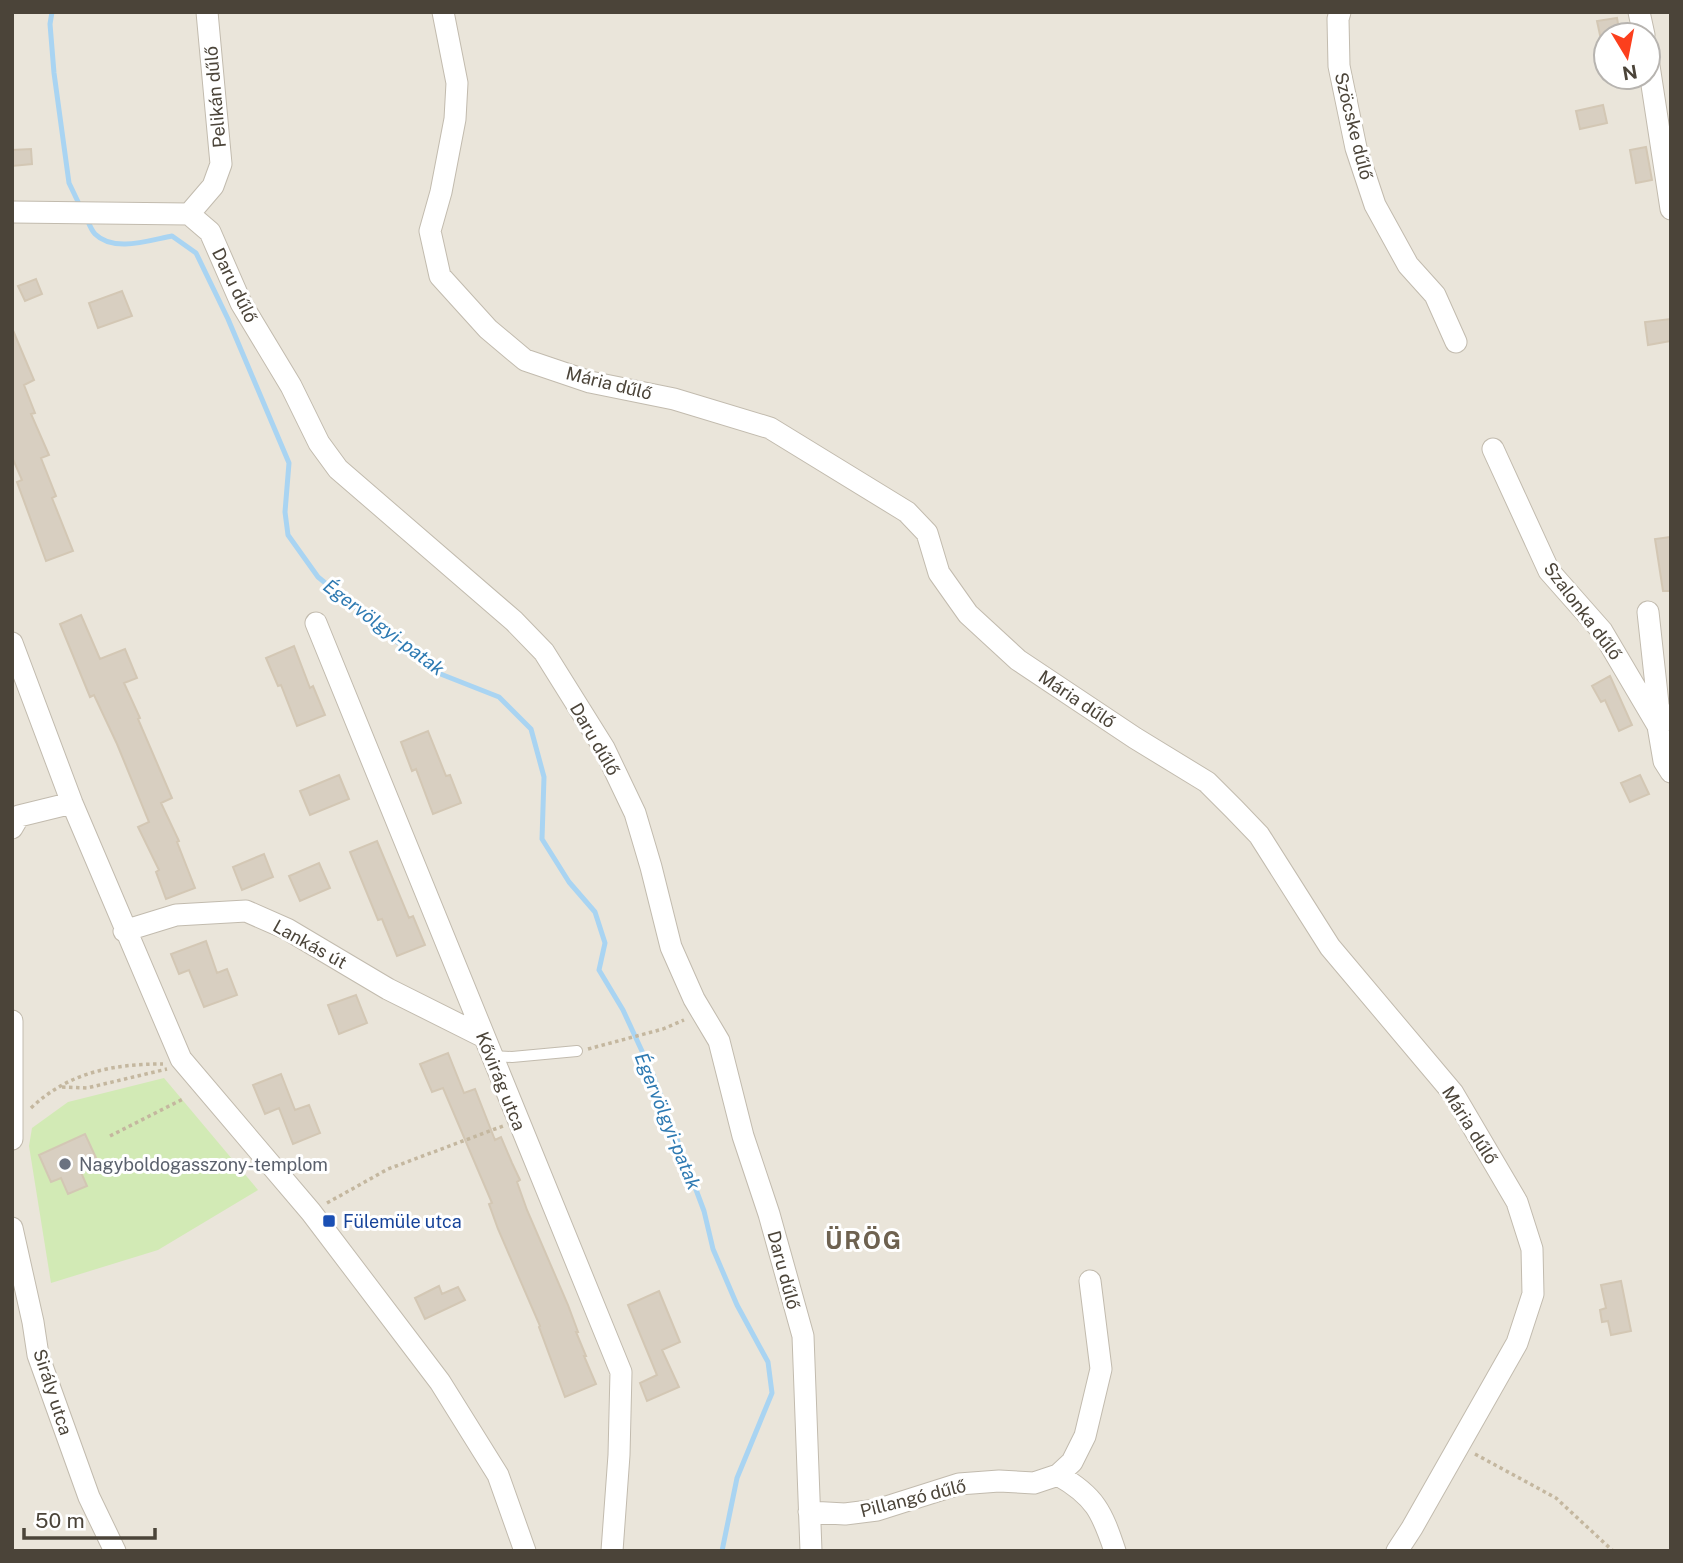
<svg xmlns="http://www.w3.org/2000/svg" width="1683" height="1563" font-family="'Public Sans',sans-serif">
<rect width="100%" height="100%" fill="#f6f3ec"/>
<path fill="#eae5da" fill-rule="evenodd" d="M12,12H1671V1551H12ZM1606,35H1648V77H1606Z"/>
<path fill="#d2eab5" d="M164,1078L258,1190L158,1250L51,1283L29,1146L32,1128L68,1102Z"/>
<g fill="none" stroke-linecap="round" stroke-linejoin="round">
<path stroke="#a9d4f2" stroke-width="5" d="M52,12L50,24L54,73L69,183L81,208
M87,219C89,224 92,231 95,234C114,253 150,240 172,236L196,253L228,319L289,463L285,512L288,535L318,577L396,641L438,673L499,697L531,729L544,777L542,839L569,882L595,912L605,943L599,970L623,1010L653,1075L704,1211L713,1249L737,1305L768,1362L772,1393L737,1478L722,1551"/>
</g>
<path fill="#d8cfc1" stroke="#d3c7b4" stroke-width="2" d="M1617,18L1620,35H1600L1597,21Z
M1603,105L1607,123L1580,129L1576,111Z
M1646,147L1652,180L1636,183L1630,150Z
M31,149L32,164L12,166V150Z
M36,279L42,294L25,301L18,286Z
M122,291L132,316L98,328L89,303Z
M1670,319L1671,341L1648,345L1645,322Z
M12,328L34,380L24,385L35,413L31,414L49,455L41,458L56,496L52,498L73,551L46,561L17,482L22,480L12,457Z
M1671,537V591H1663L1655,539Z
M81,615L100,659L125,649L137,678L124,683L140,718L138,719L172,798L161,803L179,841L177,842L195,888L166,899L156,872L159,870L138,827L149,822L117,744L94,695L90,697L60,624Z
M294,646L310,688L313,686L325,715L297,726L281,685L278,686L266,658Z
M1610,676L1632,725L1619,731L1605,700L1601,702L1592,686Z
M428,731L446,776L450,775L461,803L433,814L416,769L412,771L401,742Z
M339,775L349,799L310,815L300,791Z
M1640,775L1649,794L1630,802L1621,783Z
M377,841L409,918L413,916L425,945L397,956L382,919L378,920L350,852Z
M264,854L273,877L242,890L233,867Z
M319,863L330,888L300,901L289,876Z
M206,941L217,973L227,969L237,995L204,1007L189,970L179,974L171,954Z
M356,995L367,1023L339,1034L328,1005Z
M448,1053L464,1093L475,1089L495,1140L501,1137L512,1163L520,1180L517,1182L527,1210L568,1305L578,1332H576L586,1356H584L596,1384L565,1397L539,1327L540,1326L498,1229L489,1204L492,1203L443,1088L432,1092L420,1064Z
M281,1074L295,1110L309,1105L320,1133L293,1144L279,1108L265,1114L253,1085Z
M85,1134L97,1160L79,1168L87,1186L68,1194L61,1178L51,1182L39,1155Z
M1621,1281L1631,1331L1611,1335L1608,1321L1602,1322L1600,1310L1606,1308L1601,1285Z
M439,1286L442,1294L458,1287L465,1300L425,1319L415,1298Z
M659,1291L680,1342L662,1350L679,1387L647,1401L640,1383L657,1375L628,1305Z"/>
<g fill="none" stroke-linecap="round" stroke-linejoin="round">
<defs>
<path id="service" d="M492,1056L512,1057L577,1051"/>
<path id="minor" d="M443,12L457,83L455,119L441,192L430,231L440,276L488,329L525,360L590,382L674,399L770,428L907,512L927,533L939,573L968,614L1018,660L1135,738L1207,782L1234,809L1259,835L1330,947L1453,1093L1517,1202L1532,1249L1533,1294L1517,1343L1412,1528L1397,1551
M1340,12L1338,19L1339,66L1356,148L1375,205L1408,265L1435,295L1456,342
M1639,12L1644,35
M1648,59L1671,209
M12,212L189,214L210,232L241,303L291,386L319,443L338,469L514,621L544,652L604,748L635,813L651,867L671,947L694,999L719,1041L743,1136L769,1214L803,1336L811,1551
M189,214L213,186L221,164L207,12
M1493,449L1549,571L1602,631L1658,726L1664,761L1671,772
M1648,612L1659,713L1658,726L1671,715
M316,623L621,1372L619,1455L612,1551
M12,643L72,803L181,1059L311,1212L440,1382L498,1475L525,1551
M12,828L19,816L72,803
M124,931L176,915L246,911L287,929L388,989L484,1037
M12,1021V1139
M12,1228L33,1322L38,1355L89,1497L115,1551
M1058,1475C1095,1496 1102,1512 1115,1551
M809,1512L845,1514L877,1510L959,1484L999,1481L1034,1483L1058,1475L1072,1462L1085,1436L1101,1369L1090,1281"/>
</defs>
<use href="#service" stroke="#c2bbae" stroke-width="12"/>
<use href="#minor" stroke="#c2bbae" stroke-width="23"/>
<path stroke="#c4b79f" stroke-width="3.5" stroke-dasharray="3.5 3.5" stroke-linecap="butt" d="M588,1049L663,1029L684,1020
M62,1087L87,1088L167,1069
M31,1108C69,1072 113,1064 163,1064
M110,1136L183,1099
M327,1203L388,1169L503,1126
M1475,1454L1556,1498L1613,1551"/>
<use href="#service" stroke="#fff" stroke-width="10"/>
<use href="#minor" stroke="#fff" stroke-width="21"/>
</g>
<circle fill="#6b7280" stroke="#fff" stroke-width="2.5" cx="65" cy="1164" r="7"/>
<rect fill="#1a4fb4" stroke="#fff" stroke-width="2.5" x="322" y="1214" width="14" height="14" rx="3.5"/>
<g text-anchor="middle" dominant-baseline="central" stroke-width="6" stroke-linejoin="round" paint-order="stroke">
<g font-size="18" fill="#4b4439" stroke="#fff">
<text transform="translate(215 97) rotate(-95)">Pelikán dűlő</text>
<text transform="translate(1354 126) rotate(76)">Szöcske dűlő</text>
<text transform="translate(235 285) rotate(64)">Daru dűlő</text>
<text transform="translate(609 383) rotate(14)">Mária dűlő</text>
<text transform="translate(1583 611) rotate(53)">Szalonka dűlő</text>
<text transform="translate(1077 699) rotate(34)">Mária dűlő</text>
<text transform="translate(595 739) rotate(60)">Daru dűlő</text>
<text transform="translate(310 944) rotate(29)">Lankás út</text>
<text transform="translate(501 1081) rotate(68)">Kővirág utca</text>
<text transform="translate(1470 1125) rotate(58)">Mária dűlő</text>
<text transform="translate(784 1270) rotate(75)">Daru dűlő</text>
<text transform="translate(53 1392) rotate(72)">Sirály utca</text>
<text transform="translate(913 1498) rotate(-14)">Pillangó dűlő</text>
</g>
<g font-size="18" fill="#5b616d" stroke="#fff" text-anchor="start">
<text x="79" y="1164">Nagyboldogasszony-templom</text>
</g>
<g font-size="18" fill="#164399" stroke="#fff" text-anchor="start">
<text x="343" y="1221">Fülemüle utca</text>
</g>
<g font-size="19" font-style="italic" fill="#2e7ab2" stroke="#fff">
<text transform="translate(384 627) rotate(37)">Égervölgyi-patak</text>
<text transform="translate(668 1121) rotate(68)">Égervölgyi-patak</text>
</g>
<g font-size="24" font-weight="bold" letter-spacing="2" fill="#6e6250" stroke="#fff">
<text x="864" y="1240">ÜRÖG</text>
</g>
</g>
<rect width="1683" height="1563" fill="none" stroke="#4b4439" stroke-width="28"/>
<g transform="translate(1627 56) rotate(170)"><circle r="33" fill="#ffffff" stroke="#b7b4b0" stroke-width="2"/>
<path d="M0-5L12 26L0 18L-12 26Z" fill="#fc3f1d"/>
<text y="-10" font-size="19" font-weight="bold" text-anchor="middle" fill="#4b4439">N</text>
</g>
<path d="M24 1528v10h131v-10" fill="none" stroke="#4b4439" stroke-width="3.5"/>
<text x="35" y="1528" font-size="21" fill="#4b4439" stroke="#ffffff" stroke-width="5" paint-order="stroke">50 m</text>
</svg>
